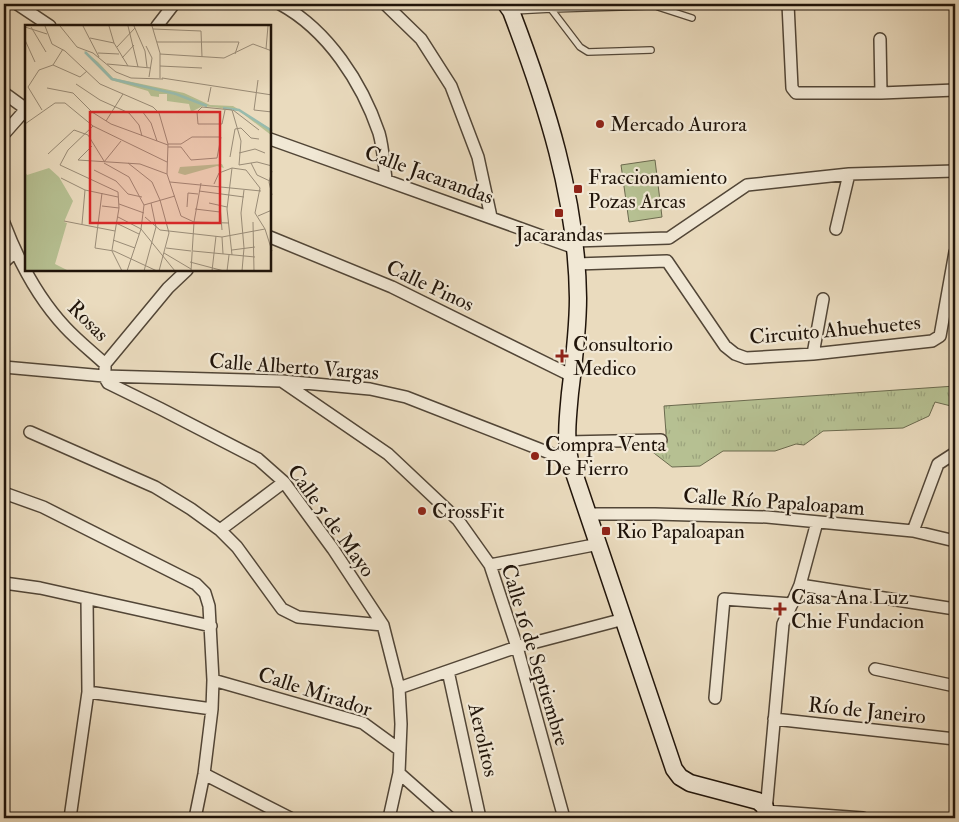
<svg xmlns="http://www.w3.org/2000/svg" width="959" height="822" font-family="'IM FELL Double Pica',serif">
<defs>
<pattern id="grass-tufts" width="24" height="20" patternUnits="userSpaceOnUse" patternTransform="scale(1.25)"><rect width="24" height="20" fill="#b6c092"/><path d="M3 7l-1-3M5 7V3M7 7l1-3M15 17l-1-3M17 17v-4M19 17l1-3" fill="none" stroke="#9ca47d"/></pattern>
</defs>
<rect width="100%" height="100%" fill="#eadbbe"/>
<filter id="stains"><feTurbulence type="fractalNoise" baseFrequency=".004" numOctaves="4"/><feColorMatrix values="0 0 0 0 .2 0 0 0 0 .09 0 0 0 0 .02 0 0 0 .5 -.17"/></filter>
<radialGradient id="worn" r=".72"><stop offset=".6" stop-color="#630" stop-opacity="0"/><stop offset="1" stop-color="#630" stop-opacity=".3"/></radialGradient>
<path fill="url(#grass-tufts)" stroke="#6b6a4e" d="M955,386V407L935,402L929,416L903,428L823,431L804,445L796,444L775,451H723L700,466L672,467L650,450L665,449L666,433L664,406Z"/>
<path fill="#b6c092" stroke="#6b6a4e" d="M655,160L662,217L629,222L621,165Z"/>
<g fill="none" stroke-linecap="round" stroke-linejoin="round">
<defs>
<path id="lane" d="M551,9L655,6L692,18
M513,11L551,9L580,47L588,52L651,50"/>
<path id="street" d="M17,4L50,26
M280,4C328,30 362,83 379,133C383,147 384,164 386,179
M385,4L421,39L451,86L478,157L491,217
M788,4L792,88L796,93H881L955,90
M157,26L174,4
M880,39L881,93
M4,93L26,109
M4,134L26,109
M270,139L575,248
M4,223C18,260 38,298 65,327C77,340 92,352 105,364
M836,229L849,174
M270,237L392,287L572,376
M574,241L669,238L747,185L849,174L955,171
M4,262L15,252
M576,264L667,261L725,346L735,354L746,358L813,354L932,341L940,336L955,252
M813,354L823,299
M4,367L104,376L282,381L370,389L406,397L570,461
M105,370V364L168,288L187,270
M104,376L108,383L161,409L258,459L284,482L333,549L383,625L399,688L401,724L399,773L389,818
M283,382L388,454L458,520L490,565L517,647L564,818
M30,432L155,487L191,509L220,530L237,547L282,609L298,617L383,625
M567,442L661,440
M4,493L43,507L196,584L205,593L209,606L213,680L212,709L204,774L195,818
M589,514H655L767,517L913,531L955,541
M817,522L800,585L783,624L766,811L863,818
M220,530L284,482
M913,531L938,464L955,453
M490,565L599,544
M4,583L40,588L211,626
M800,585L955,609
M875,669L955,686
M448,671L480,818
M213,680L363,723L400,750
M399,688L517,647L624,619
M88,692L212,709
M715,698L724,599L792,604
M774,719L955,739
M399,773L450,818
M204,774L290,818
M70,818L88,692L87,599"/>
<path id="secondary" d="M506,4L511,11C546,103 577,198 578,298C578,330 574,361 570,393C568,416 565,438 570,461L674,769L680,777L690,783L758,801L765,807L766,818"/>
</defs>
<use href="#lane" stroke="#524637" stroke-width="8"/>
<use href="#street" stroke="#524637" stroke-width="14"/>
<use href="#secondary" stroke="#20140a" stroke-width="19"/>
<use href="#lane" stroke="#f1e8d5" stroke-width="5.5"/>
<use href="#street" stroke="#f1e8d5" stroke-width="11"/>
<use href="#secondary" stroke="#f1e8d5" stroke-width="16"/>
</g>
<g fill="#8f2418" stroke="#f1e8d5" stroke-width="2">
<circle cx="600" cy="124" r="5"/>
<rect x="573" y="184" width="10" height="10" rx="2.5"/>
<rect x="554" y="208" width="10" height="10" rx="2.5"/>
<path d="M559.5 348.5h5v5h5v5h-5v5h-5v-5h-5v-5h5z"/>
<circle cx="535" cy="456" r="5"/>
<circle cx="422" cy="511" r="5"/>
<rect x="601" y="526" width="10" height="10" rx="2.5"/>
<path d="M777.5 601.5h5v5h5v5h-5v5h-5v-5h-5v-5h5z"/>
</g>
<g text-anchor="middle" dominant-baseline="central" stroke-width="4.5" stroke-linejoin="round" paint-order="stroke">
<g font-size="21" fill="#20140a" stroke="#f1e8d5" text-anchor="start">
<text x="610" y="124">Mercado Aurora</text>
<text x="588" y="177">Fraccionamiento<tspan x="588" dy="24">Pozas Arcas</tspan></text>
<text x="559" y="234" text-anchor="middle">Jacarandas</text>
<text x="573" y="344">Consultorio<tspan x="573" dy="24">Medico</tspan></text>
<text x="545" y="444">Compra Venta<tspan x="545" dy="24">De Fierro</tspan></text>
<text x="432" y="511">CrossFit</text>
<text x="616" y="531">Rio Papaloapan</text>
<text x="791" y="597">Casa Ana Luz<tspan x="791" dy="24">Chie Fundacion</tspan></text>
</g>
<g font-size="21" fill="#20140a" stroke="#f1e8d5">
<text transform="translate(429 175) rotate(20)">Calle Jacarandas</text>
<text transform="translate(430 286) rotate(25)">Calle Pinos</text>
<text transform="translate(88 321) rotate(45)">Rosas</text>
<text transform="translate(835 330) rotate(-5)">Circuito Ahuehuetes</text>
<text transform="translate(294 367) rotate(4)">Calle Alberto Vargas</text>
<text transform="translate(774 502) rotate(4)">Calle Río Papaloapam</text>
<text transform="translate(331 521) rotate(54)">Calle 5 de Mayo</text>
<text transform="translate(535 655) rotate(73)">Calle 16 de Septiembre</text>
<text transform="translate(315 692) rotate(18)">Calle Mirador</text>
<text transform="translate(867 711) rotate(6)">Río de Janeiro</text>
<text transform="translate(483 740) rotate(77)">Aerolitos</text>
</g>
</g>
<g transform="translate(25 25)">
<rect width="246" height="246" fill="#eadbbe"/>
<path d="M197,139L199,143L192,141L160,150L153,148L155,142Z" fill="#b6c092"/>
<path d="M58,25L73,37L88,53L159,68L185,80L208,81L246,104V110L213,85L178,81L166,87L164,79L142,76V69H134V72L126,71L123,66L86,55ZM24,143L34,152L48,176L39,197L42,198L30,239L44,246H0V147L2,150Z" fill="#b6c092"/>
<path fill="none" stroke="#98bbae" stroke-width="2.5" d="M60,27L87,54L151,69L182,81M198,83L214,85L247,106"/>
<path fill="none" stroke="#998b76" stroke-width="1" d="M20,1L27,19L40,26L75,59L128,82L134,88L143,119L142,149L156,191L169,197L166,246M35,1L52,22L68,28L91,47L106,53L138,54M58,1L74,32M84,1L89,18L103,41M103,1L113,42M109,1L120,26L122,42M127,1L135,28V53M0,2L22,9M6,2L21,27M128,4L176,6L177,32M65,13L89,18M0,15L10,37M132,17H214L210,29M121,21L127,33L124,52M92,22L110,3M241,24L243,1M73,28L94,29M135,29L199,33L228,19L247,26M97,33L109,20M82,39L126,43M28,40L38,24M135,41L177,43M137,53L247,70M233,55L229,85L247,87M51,59L75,75L104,88L114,100L117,111M22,63L48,68L67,87L86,99L143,120M183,77L186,62M17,85L3,62L14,45L28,40L55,52L62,46M200,85L197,99H173L172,87L177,82L207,85L216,116L214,140L232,137L247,141M208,85L234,105M117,86L126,98L132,116M81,96L98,69M0,99L30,78H40L68,101L142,137M68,101L43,125L35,140L93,167L94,183L87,225M143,119H156L167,112H196L192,133L166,135L156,122H143M67,121L53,135L115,139L142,149M214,128L230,124L240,128M23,129L49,105L63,110L79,136M205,132L210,104L216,103L226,113L234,114M79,137L96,116M79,138L104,152L119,180L116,204L102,246M103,138L127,157L135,175L144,208L134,246M226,138L232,150L247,157M69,145L91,156L103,169L117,172M247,146L244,157L247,170M36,153L60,165L93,172M145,157L236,166M176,158L169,197L204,198M189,159L194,148L207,143L221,145L235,163L230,188L240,204L247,226M174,166L219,172M77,168L70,223L89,226L132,246M184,178L202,182M94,179L119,188M119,180L150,171M195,180L197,205M77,181L94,183M162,182L163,168L173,169M170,184L195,187M216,188L219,223L217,246M216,188L219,165M233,191L247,185M93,192L116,204L150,246M120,192L135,205L197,212L240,204M39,196L90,206M228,197L229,246M91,198L114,209M57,199L60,165M197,212L198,229M88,215L110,223M141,223L166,226M207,225L230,222M87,226L97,246M168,226L230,232M139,228L166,244M207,230L202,184L207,143M165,237L199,246M119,246L131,202L126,178M187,246L191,211M202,246L204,230"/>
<path fill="#d62828" fill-opacity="0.15" stroke="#d62828" stroke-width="2.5" d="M65,87H195V198H65Z"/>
<rect width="246" height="246" fill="none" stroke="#20140a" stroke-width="2.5"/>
</g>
<rect width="959" height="822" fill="none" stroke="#eadbbe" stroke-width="20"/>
<rect x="5" y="5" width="949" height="812" fill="none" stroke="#20140a" stroke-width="2.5"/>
<rect x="10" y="10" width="939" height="802" fill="none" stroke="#20140a"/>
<rect width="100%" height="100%" filter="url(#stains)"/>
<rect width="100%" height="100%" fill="url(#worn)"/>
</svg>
